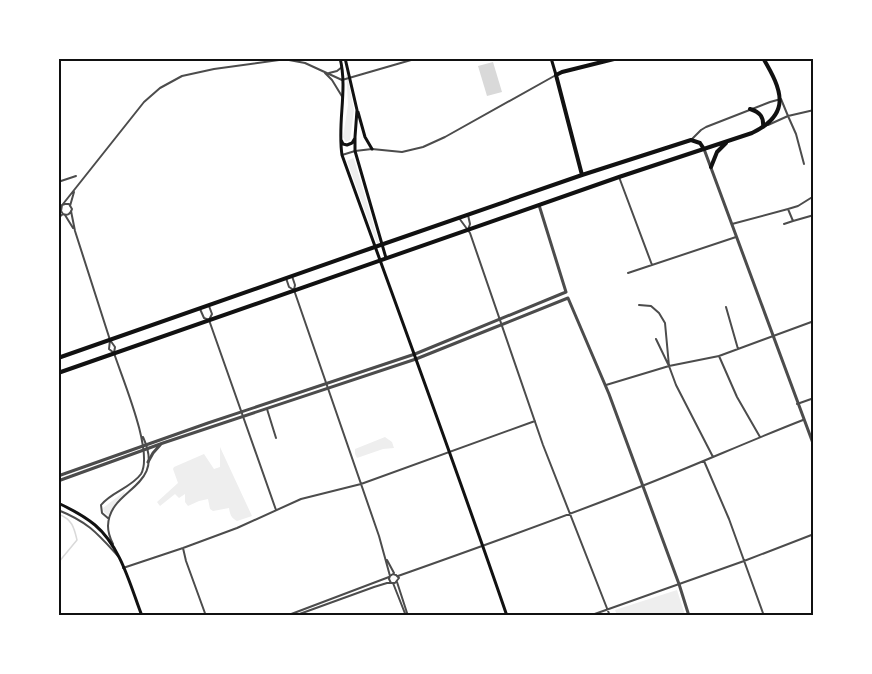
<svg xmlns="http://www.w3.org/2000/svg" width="872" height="674" font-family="'Golos Text',sans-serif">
<rect width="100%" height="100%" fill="#fff"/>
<path fill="#eee" d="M346,69L354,110L350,140L346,142L343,137L348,105Z
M353,158L354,159L379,243L377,244L347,161Z
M385,437L392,442L394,448L383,449L357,458L355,454V449Z
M220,447L252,516L237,521C231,518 230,514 229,508L213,511L210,509L208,499L199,501L188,506L185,502V494L179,498L175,494L160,506L157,502L178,483L173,469L174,467L204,454L214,469L220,467Z
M125,491L124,495L109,516L104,512L103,508Z
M677,590L685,615H617L615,610Z"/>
<path fill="#d9d9d9" d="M493,62L502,92L487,96L478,66Z"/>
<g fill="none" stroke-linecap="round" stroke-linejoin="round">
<path stroke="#d9d9d9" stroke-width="1.5" d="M58,514C72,519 74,527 77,540L58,563"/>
<path stroke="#4c4c4c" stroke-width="2" d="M58,59L62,58
M325,73L332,80L343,98
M329,73L337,71L342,67
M692,139L701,130L706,127L770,102L781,99L788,116L768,125
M342,155L355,151L372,149L402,152L423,147L445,137L556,75
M804,164L796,134L788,116L814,110
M619,177L652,265
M58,182L76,176
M63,204L144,102L160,88L182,76L214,69L279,60H289L305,63L342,80L418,58
M70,206L74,192
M788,209L793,221L814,215
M71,211L75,231L110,340L115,347L114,353
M65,215L73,228
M468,215L470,224L468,230
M58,218L63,214C67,216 71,214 72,209L69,204H65L62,205L61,211L63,214
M459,218L470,233L543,445L610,616
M732,224L788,209L798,206L814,196
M784,224L793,221
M628,273L736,237
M292,276L295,285L294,290L379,536L390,576
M286,278L289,287L294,290
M639,305L651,306L659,313L665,323L669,366L676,385L713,457
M726,307L738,349
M200,309L204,318L209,320L276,510
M209,320L212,314L209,306
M656,339L668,364
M719,356L737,397L760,437
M606,385L669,366L719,356L814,321
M797,404L814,398
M267,409L276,438
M704,461L729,519L764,616
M58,510C88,522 97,533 118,556
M109,519L102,513L101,505C111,492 131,488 141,474C154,452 122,378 114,353L109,349L110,340
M113,544C110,538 108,532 108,526C109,487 167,489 143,437
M183,548L186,561L206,616
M387,560L394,573
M123,568L183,548L237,528L301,499L361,484L535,421
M398,576C480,547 562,518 642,486C696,465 749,441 803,420
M397,582L408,616
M393,583L406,616
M286,616L389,577
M294,616L374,587L387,583H395L399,578L396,575L393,574L390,576L389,579L391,583
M589,616L744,561L814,534"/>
<path stroke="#4c4c4c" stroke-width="3" d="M704,149L814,446
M539,205L566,292
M568,298L609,394L679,584L689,616
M148,462L153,453L161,444
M58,476L208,423L415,354L566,292
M58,481L163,443L416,359C467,339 517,318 568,298"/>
<path stroke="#111" stroke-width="3" d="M340,58C348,90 337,123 342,155C397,308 454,461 507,616
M345,58L357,110L355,137V151L386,258
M551,58L556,75
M358,112L365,137L372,149
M341,140L343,144L347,145L352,143L355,138
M58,503C71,509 84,516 95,525C121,547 130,585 142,616"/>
<path stroke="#111" stroke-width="4" d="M750,109C760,112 764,117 763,127
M711,167L717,152L726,143
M582,175L556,75L562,72L618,58
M58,358L369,249L582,175L691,140L700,143L704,149
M58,373L619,177L752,133C792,114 782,90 763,58"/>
</g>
<rect width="872" height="674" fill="none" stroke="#ffffff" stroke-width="120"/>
<rect x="60" y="60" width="752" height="554" fill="none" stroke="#111" stroke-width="2"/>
</svg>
